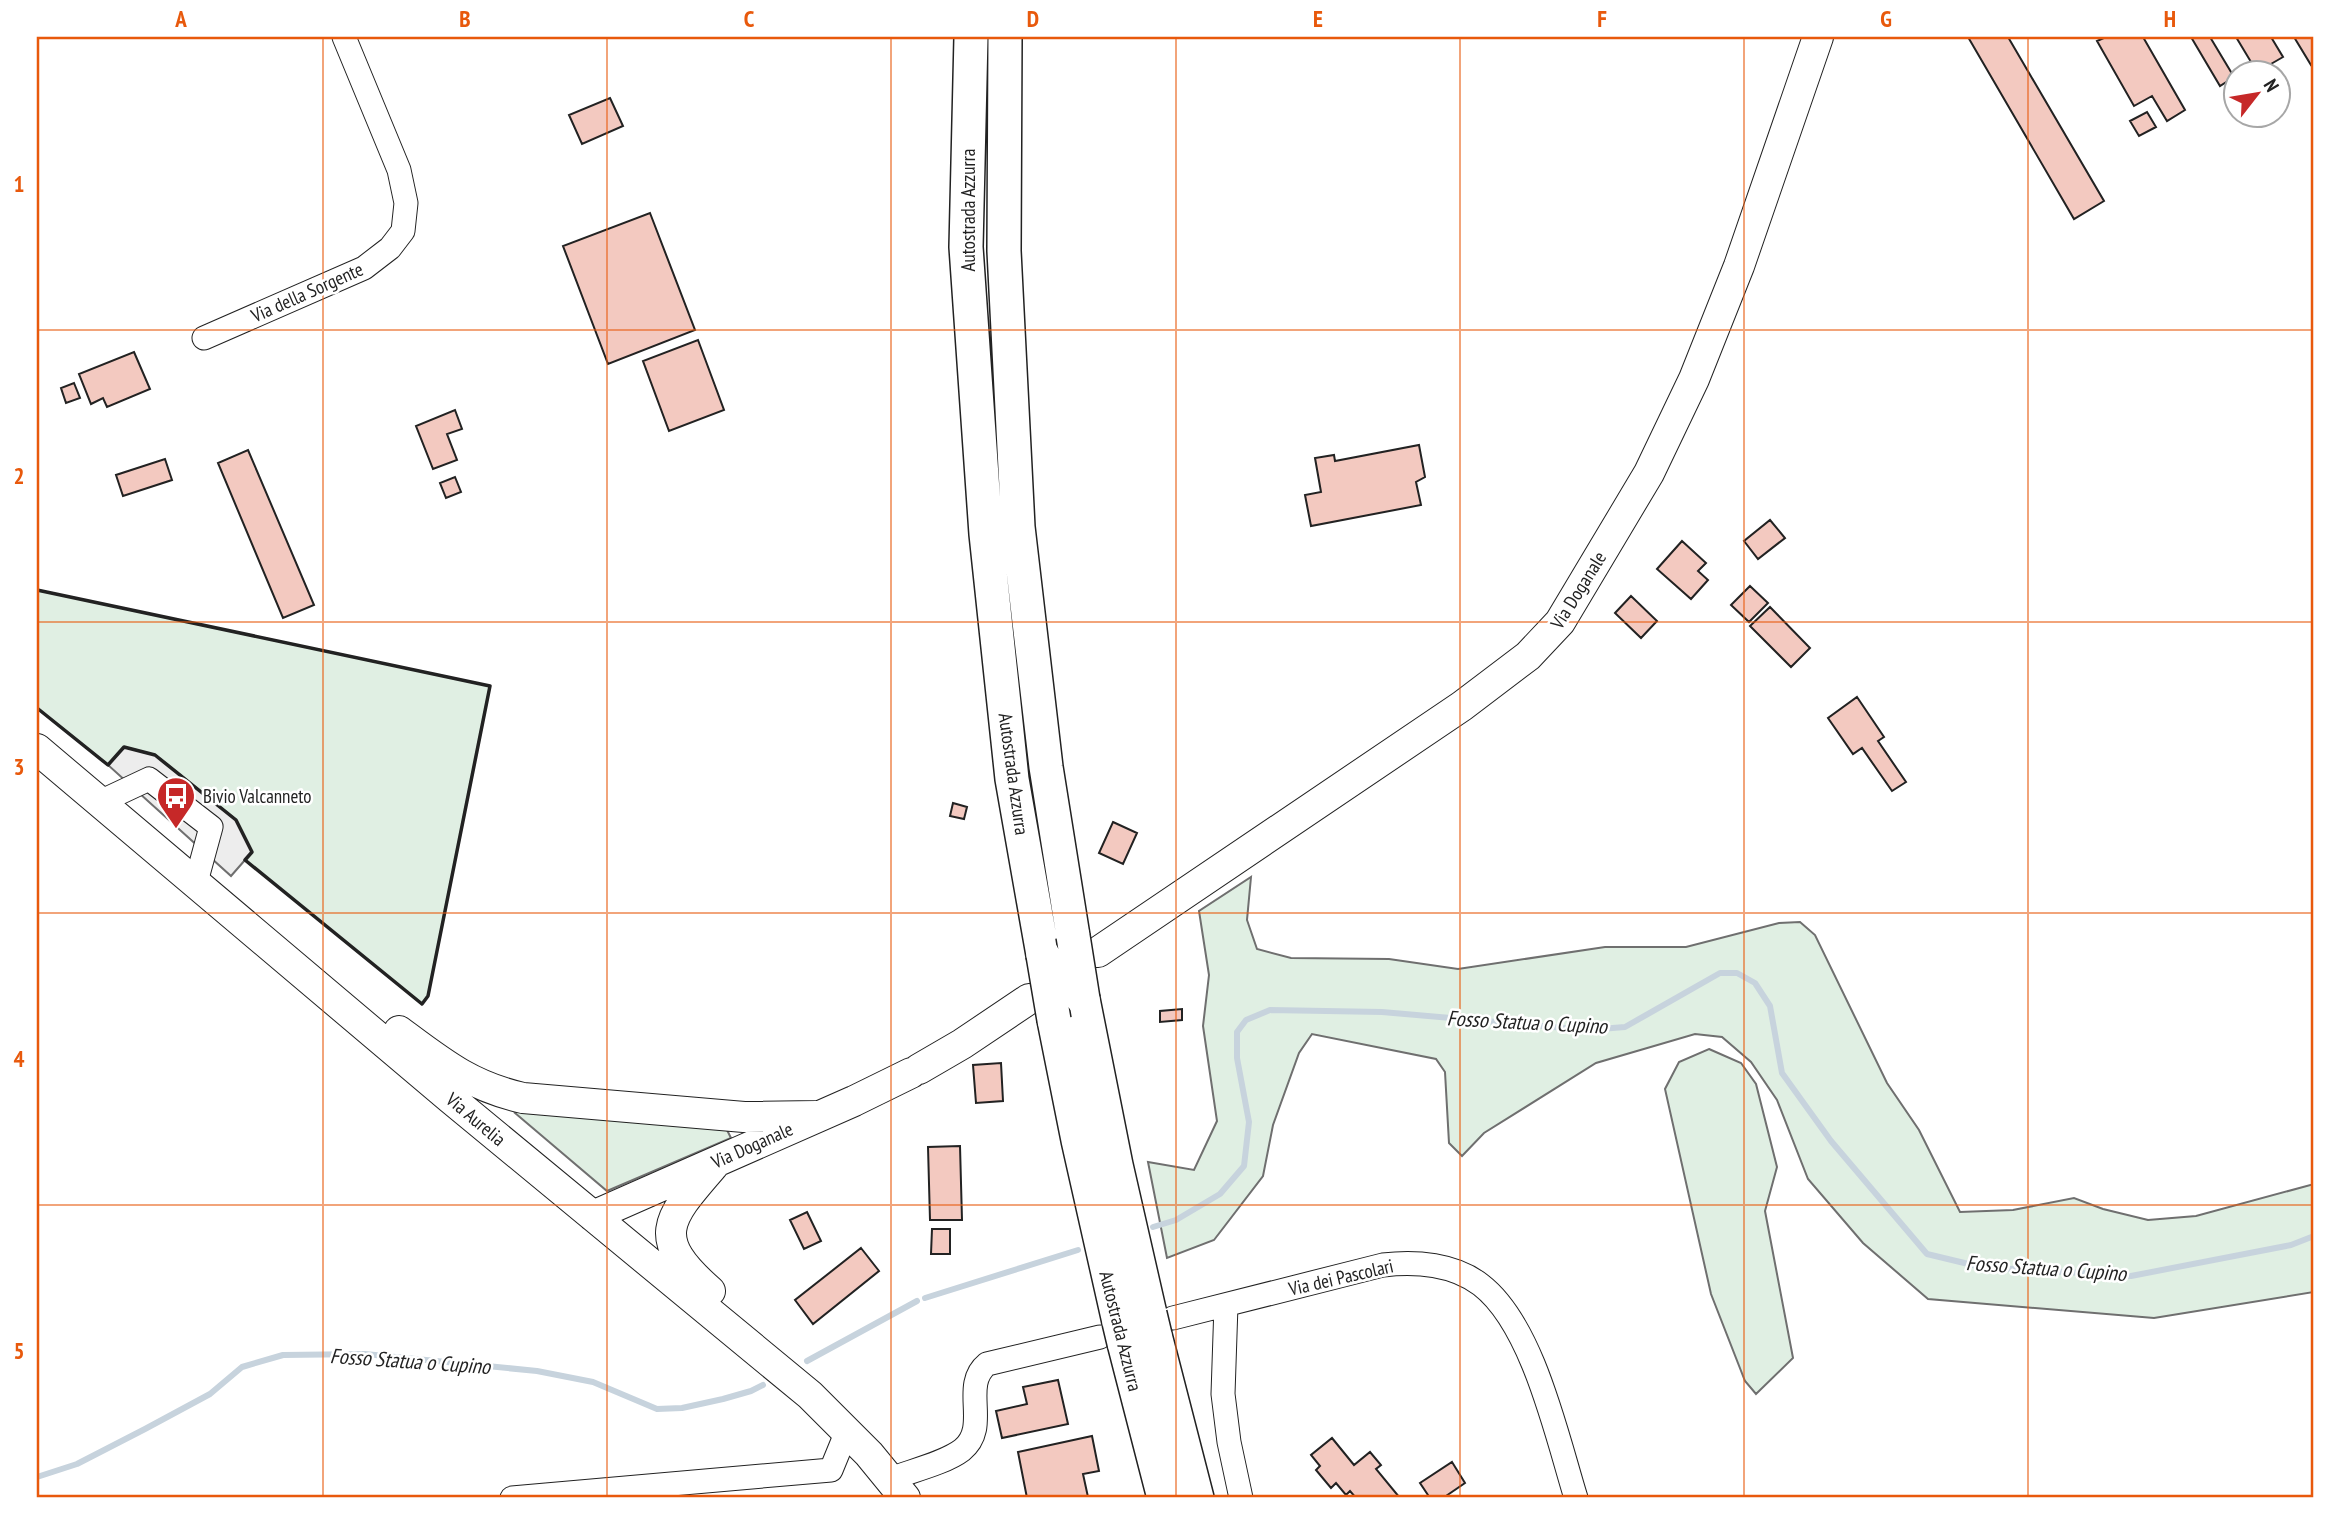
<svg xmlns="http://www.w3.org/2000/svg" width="2351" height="1535" font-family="'PT Sans Narrow',sans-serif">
<rect width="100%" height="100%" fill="#fff"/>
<path fill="#e0efe3" stroke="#6f6f6f" stroke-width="2" d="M37,590L490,686L428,996L422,1004L245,860L252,852L236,820L155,755L124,747L108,765L37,708Z
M1251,877L1247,920L1257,949L1291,958L1389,959L1458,969L1605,947H1686L1779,923L1800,922L1815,935L1887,1083L1919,1130L1960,1212L2013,1210L2074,1198L2103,1209L2148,1220L2196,1216L2314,1184V1292L2154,1318L1928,1299L1863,1243L1808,1179L1777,1100L1751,1062L1722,1037L1695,1034L1596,1063L1484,1133L1462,1156L1449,1143L1445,1072L1436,1059L1312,1034L1299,1053L1273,1125L1263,1176L1214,1240L1167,1258L1148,1162L1194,1170L1217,1121L1203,1026L1209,975L1199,911Z
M1709,1049L1741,1063L1756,1084L1777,1167L1765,1211L1793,1358L1756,1394L1745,1381L1711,1294L1665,1089L1679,1062Z
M521,1110L727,1130L731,1138L607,1191L515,1113Z"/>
<path fill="#ededed" stroke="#6f6f6f" stroke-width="2" d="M124,747L155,755L236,820L252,852L231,876L108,765Z"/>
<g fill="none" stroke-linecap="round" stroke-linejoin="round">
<path stroke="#c7d3dd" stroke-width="6" d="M1153,1227L1176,1220L1220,1194L1244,1166L1249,1122L1237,1058V1032L1246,1020L1270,1010L1382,1012L1588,1030L1625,1027L1720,973H1737L1755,983L1770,1006L1782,1073L1831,1141L1927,1254L1981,1267L2131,1276L2291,1245L2314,1236
M925,1298L1078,1250
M807,1361L917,1301
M37,1477L77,1464L145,1429L210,1394L242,1367L283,1355L365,1354L537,1371L593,1382L657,1409L682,1408L723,1399L751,1391L763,1385"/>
</g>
<path fill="#f3c9c0" stroke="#222" stroke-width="2" d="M1968,37H2008L2104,201L2074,219Z
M2106,37H2143L2185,110L2167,121L2152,96L2134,106L2097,41Z
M2191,37H2210L2234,77L2220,86Z
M2236,37H2271L2283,57L2257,72Z
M2294,37H2314V63L2311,65Z
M610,98L623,126L582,144L569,115Z
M2147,112L2156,127L2139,136L2130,121Z
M650,213L695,330L608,364L563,246Z
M698,340L724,410L669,431L643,361Z
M134,352L150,389L107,407L103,398L91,404L79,374Z
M74,383L80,398L66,403L61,388Z
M455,410L462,429L447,434L457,460L433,469L416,426Z
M1419,445L1425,477L1416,482L1421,505L1311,526L1305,495L1321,492L1315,458L1334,455L1335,461Z
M248,450L314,605L283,618L218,463Z
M165,459L172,480L123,496L116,475Z
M455,477L461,492L446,498L440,483Z
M1770,520L1785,538L1758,559L1744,541Z
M1682,541L1706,563L1698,571L1708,580L1691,599L1657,569Z
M1750,586L1768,603L1749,622L1731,605Z
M1631,596L1657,621L1641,638L1615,613Z
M1770,607L1810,648L1791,667L1750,626Z
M1857,697L1884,737L1878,741L1906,782L1892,791L1862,748L1853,754L1828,718Z
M953,803L967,807L964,819L950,816Z
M1113,822L1137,833L1123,864L1099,853Z
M1182,1009V1020L1160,1022V1011Z
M1001,1063L1003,1101L976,1103L973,1065Z
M960,1146L962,1220H930L928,1147Z
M807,1212L821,1241L804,1249L790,1220Z
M932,1229H950V1254H931Z
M861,1248L879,1271L813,1324L795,1300Z
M1058,1380L1068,1424L1002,1438L996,1411L1027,1404L1023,1387Z
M1092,1436L1099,1471L1083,1474L1088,1497L1027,1498L1018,1452Z
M1332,1438L1354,1465L1370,1452L1381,1465L1376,1469L1400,1498H1356L1350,1491L1346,1495L1336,1483L1331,1488L1316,1470L1320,1466L1311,1455Z
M1452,1462L1465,1483L1443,1498H1430L1420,1483Z"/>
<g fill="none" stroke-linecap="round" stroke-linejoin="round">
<defs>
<path id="minor" d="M204,338L364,268L390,248L403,231L406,203L399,170L344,37
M100,802L149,779L211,827L196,882
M1226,1305L1223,1394L1229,1442L1241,1498
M1173,1318L1383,1265C1416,1261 1454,1264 1481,1285C1533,1325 1557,1437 1576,1498
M890,1479C911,1471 945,1463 962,1450C991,1427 960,1386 987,1364L1100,1337
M512,1498L831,1470L847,1431"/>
<path id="major" d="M37,749L450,1098L810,1395L869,1454L905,1498
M1098,952L1462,706L1528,656L1560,622L1649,473L1694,379L1739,266L1818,37
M399,1031C442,1063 470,1086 523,1098L744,1117L817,1116
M919,1069L962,1044L1029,999
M593,1216L854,1101L911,1073
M710,1291C649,1238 667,1219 713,1166"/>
<path id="highway" d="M971,37L966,247L986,534L1012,779L1043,955
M1005,37L1004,251L1018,527L1046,767L1073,936
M1083,999L1116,1165L1150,1314
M1054,1020L1078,1140L1119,1322
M1155,1335L1197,1498
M1124,1343L1164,1498"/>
</defs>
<use href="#minor" stroke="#222" stroke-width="25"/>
<use href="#major" stroke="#222" stroke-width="32"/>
<use href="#highway" stroke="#222" stroke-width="36"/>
<use href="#minor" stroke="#fff" stroke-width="23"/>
<use href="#major" stroke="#fff" stroke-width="30"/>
<use href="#highway" stroke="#fff" stroke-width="33"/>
<defs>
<path id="highway-bridge" d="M1073,936L1083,999
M1043,955L1054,1020
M1150,1314L1155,1335
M1119,1322L1124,1343"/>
</defs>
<use href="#highway-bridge" stroke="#222" stroke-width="36" stroke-linecap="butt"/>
<use href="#highway-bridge" stroke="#fff" stroke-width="33"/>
<path stroke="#222" stroke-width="3.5" d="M37,590L490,686L428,996L422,1004L245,860L252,852L236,820L155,755L124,747L108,765L37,708"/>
</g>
<path fill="none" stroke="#e8590c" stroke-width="2" stroke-opacity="0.55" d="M323,37V1498M607,37V1498M891,37V1498M1176,37V1498M1460,37V1498M1744,37V1498M2028,37V1498M37,330H2314M37,622H2314M37,913H2314M37,1205H2314"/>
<defs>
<symbol id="bus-pin" viewBox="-11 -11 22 30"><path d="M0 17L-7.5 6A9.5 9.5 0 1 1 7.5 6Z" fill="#c62828" stroke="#fff"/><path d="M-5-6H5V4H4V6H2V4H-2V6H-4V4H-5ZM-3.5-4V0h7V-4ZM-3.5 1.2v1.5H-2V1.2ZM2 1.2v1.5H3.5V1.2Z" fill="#fff"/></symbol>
</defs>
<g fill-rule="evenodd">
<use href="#bus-pin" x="154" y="774" width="44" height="60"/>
</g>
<g text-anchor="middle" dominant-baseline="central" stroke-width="5" stroke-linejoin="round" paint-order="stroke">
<g font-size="19" fill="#222" stroke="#fff">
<text transform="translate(968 210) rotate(-90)">Autostrada Azzurra</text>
<text transform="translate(307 292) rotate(-24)">Via della Sorgente</text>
<text transform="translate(1578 590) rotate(-58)">Via Doganale</text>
<text transform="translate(1014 774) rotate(82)">Autostrada Azzurra</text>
<text transform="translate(476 1119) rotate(40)">Via Aurelia</text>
<text transform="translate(752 1145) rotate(-24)">Via Doganale</text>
<text transform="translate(1341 1277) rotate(-13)">Via dei Pascolari</text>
<text transform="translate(1121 1331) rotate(76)">Autostrada Azzurra</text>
</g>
<g font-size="19" fill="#222" stroke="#fff" text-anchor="start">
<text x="203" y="796">Bivio Valcanneto</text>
</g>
<g font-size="21" font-style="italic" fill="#222" stroke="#fff">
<text transform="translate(1527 1022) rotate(3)">Fosso Statua o Cupino</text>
<text transform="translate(2046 1268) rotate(4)">Fosso Statua o Cupino</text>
<text transform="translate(410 1361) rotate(4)">Fosso Statua o Cupino</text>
</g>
</g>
<rect width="2351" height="1535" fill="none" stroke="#ffffff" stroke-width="77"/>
<g transform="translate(2257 94) rotate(59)"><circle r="33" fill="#ffffff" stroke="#a7a7a7" stroke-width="2"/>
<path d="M0-5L12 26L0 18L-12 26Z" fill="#c62828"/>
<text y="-10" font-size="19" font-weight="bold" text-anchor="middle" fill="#222222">N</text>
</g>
<rect x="38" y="38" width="2274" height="1458" fill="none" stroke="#e8590c" stroke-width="2.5"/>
<g font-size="23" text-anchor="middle" font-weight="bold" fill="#e8590c">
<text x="181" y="27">A</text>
<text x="465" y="27">B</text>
<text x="749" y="27">C</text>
<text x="1033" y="27">D</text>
<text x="1318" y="27">E</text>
<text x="1602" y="27">F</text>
<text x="1886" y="27">G</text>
<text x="2170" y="27">H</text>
<text x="19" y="192">1</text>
<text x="19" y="484">2</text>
<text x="19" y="775">3</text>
<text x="19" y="1067">4</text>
<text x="19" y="1359">5</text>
</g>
</svg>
